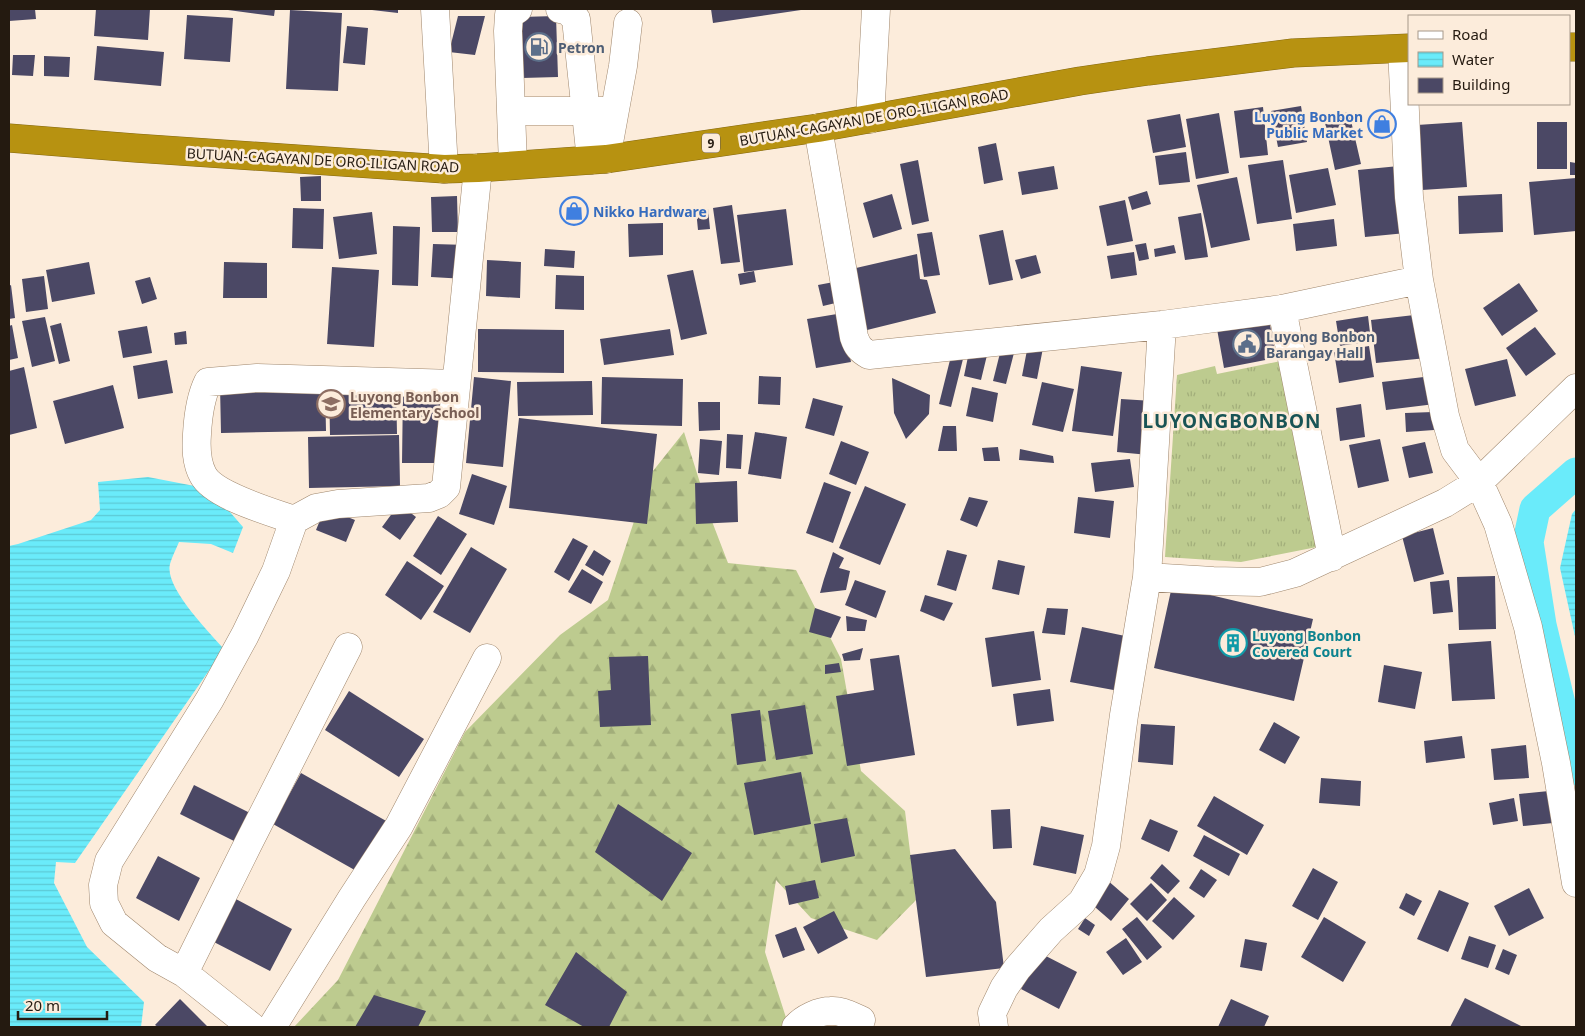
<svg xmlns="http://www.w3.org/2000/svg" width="1585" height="1036" font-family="'Noto Sans',sans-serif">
<defs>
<pattern id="grass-tufts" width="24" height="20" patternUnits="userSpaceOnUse" patternTransform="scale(1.25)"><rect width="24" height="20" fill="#bdcb8f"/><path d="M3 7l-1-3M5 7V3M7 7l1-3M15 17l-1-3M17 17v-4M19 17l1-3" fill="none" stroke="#a2ae7a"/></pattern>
<pattern id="forest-firs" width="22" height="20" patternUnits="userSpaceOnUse" patternTransform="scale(1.25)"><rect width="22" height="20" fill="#bdcb8f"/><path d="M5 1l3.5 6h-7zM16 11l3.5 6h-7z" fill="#a2ae7a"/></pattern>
<pattern id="water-rules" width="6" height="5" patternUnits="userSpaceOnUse" patternTransform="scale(1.25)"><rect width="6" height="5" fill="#6aebfa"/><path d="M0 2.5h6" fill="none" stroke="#5cc9d5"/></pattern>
</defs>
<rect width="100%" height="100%" fill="#fcecdb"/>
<path fill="url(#grass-tufts)" d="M1286,360L1322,546L1241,562L1165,557L1177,375L1215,366L1217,374Z"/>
<path fill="url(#forest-firs)" d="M684,432L713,524L728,563L796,570L841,659L861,771L905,811L916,900L877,940L811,918L776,880L765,952L789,1027H294L338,980L465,732L560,635L608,600L649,476Z"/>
<path fill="url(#water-rules)" d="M148,477L210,489L243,527L233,553L211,544L179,542C176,549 172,557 170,564C164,587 209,632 224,649L75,863L56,862L54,883L87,947L144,1002L141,1027H9V546L18,544L91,520L100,510L98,482Z
M1576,509V641L1560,568L1572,514Z"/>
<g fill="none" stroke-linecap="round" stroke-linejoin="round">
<path stroke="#6aebfa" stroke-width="31" d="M1576,473L1535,509L1528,542L1541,625L1576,770"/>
</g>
<path fill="#4b4865" d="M9,9H35L36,19L9,21Z
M96,9H150L148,40L94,36Z
M228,9H275L274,16L228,10Z
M372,9H398V13L372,10Z
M711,9H801V10L713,23Z
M290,10L342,13L338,91L286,89Z
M187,15L233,18L230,62L184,59Z
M458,16H485L475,55L449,52Z
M556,16L558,77L522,78L520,17Z
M347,26L368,28L365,65L343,63Z
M97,46L164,52L161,86L94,80Z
M13,55H35L33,76L12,75Z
M44,56L70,57L69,77L44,76Z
M1301,106L1307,142L1278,147L1271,111Z
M1263,107L1268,155L1240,158L1234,111Z
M1349,112L1361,164L1335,170L1324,118Z
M1219,113L1229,173L1196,179L1186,119Z
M1180,114L1186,147L1153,153L1147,120Z
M1462,122L1467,187L1422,190L1417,125Z
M1537,122H1567V169H1537Z
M996,143L1003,180L984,184L978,147Z
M1186,152L1190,182L1159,185L1155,156Z
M918,160L929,221L912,225L900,164Z
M1283,160L1292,219L1257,224L1248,165Z
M1570,162L1576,163V175H1570Z
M1054,166L1058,189L1022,195L1018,172Z
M1399,166L1406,233L1365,237L1358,170Z
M1328,168L1336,205L1296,213L1289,175Z
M321,176V201H301L300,177Z
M1237,177L1250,240L1211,248L1197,185Z
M1576,178V231L1534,235L1529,182Z
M1147,191L1151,204L1132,210L1128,197Z
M892,194L902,229L873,238L863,203Z
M1502,194L1503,232L1459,234L1458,196Z
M457,196L458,232H432L431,197Z
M1125,200L1133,241L1107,246L1099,206Z
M732,205L740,262L721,264L713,208Z
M293,208L324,209L323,249L292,248Z
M708,209L710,229L698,230L696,210Z
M786,209L793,265L744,272L737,215Z
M372,212L377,254L339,259L333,217Z
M1201,213L1208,257L1185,260L1178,217Z
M1334,219L1337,246L1296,251L1293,224Z
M663,223V255L629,257L628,224Z
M393,226L420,227L418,286L392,285Z
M1003,230L1013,280L989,285L979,235Z
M932,232L940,275L924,277L917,234Z
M1146,243L1149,259L1139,261L1135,245Z
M433,244L468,245L466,279L431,277Z
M1174,245L1176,253L1155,257L1154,249Z
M545,249L575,251L574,268L544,266Z
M1134,252L1137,275L1111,279L1107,256Z
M917,254L920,279L927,280L936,313L863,331L856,268Z
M1036,255L1041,273L1021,279L1015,260Z
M487,260L521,262L520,298L486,296Z
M89,262L95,294L52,302L46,270Z
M224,262L267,263V298H223Z
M332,267L379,270L374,347L327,344Z
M693,270L707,334L681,340L667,275Z
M754,271L756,282L740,285L738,274Z
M556,275L584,276V310L555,309Z
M44,276L48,309L26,312L22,279Z
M150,277L157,299L142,304L135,281Z
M839,281L844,301L823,306L818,285Z
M1519,283L1538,311L1502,336L1483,308Z
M11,285L15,318L9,319V286Z
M843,313L851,362L816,368L807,319Z
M1423,314L1427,358L1376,363L1371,320Z
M1368,316L1371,341L1340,346L1336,321Z
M45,317L55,361L32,367L22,321Z
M1269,319L1276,358L1224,368L1217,329Z
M61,323L70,361L59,364L50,326Z
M12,325L18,358L9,360V326Z
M147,326L152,353L123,358L118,331Z
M1535,327L1556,354L1526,376L1506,348Z
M478,329L564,330V373L478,372Z
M670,329L674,355L604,365L600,339Z
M186,331L187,344L175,345L174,333Z
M1002,345L1015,349L1006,384L993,381Z
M1028,345L1043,348L1037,379L1022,376Z
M1369,346L1374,377L1339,383L1334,352Z
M970,347L988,351L981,380L964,376Z
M951,356L963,359L951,407L939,404Z
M1507,359L1516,396L1475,406L1465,369Z
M167,360L173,393L138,399L133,366Z
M1081,366L1122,372L1113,436L1072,431Z
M24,367L37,428L9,435V371Z
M759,376L781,377L780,405L758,404Z
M1432,376L1435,404L1386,410L1382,382Z
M474,377L511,381L503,467L466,463Z
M602,377L683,379L682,426L601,424Z
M892,378L930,395L929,414L906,439L894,413Z
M592,381L593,415L518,416L517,382Z
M1042,382L1074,389L1063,432L1032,425Z
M396,383L397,434L330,435L329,384Z
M325,384L326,431L221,433L220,386Z
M113,385L124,428L65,444L53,401Z
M972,387L998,393L993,422L966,416Z
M403,389H444L443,463H402Z
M813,398L843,406L834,436L805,428Z
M1121,399L1153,401L1149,455L1117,452Z
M698,402H720V430L699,431Z
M1361,404L1365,437L1340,441L1336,408Z
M1433,412L1434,430L1406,432L1405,413Z
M519,418L657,434L647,524L509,508Z
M943,426H956L957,451H938Z
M755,432L787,437L781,479L748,474Z
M727,434L743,435L741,469L726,468Z
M399,435L400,486L309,488L308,437Z
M700,439L722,441L719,475L698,473Z
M1380,439L1389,481L1358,488L1349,445Z
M841,441L869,452L856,485L829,474Z
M1425,442L1433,473L1409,478L1402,447Z
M998,447L1000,461H984L982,448Z
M1020,449L1053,456L1054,463L1019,460Z
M1130,459L1134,487L1095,492L1091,463Z
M472,474L507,486L494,525L459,514Z
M737,481L738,522L696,524L695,483Z
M824,482L851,492L833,543L806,533Z
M865,486L906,504L880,565L839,548Z
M969,497L988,501L977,527L960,520Z
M1078,497L1114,501L1110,538L1074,533Z
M399,504L416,517L400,540L382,527Z
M325,508L355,520L346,542L316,530Z
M438,516L467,534L441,575L413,556Z
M1433,528L1444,574L1414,582L1402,536Z
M573,538L588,546L569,581L554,572Z
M471,547L507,569L470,633L433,612Z
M594,550L611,561L603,576L585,565Z
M947,550L967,555L956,591L937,585Z
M833,552L844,558L839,568L850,571L846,590L820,593L824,579Z
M998,560L1025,566L1019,595L992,589Z
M407,561L444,586L421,620L385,595Z
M582,569L603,582L591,604L568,592Z
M1495,576L1496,629L1459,630L1457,577Z
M855,580L886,591L876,618L845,605Z
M1449,580L1453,612L1433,614L1430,582Z
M1172,586L1313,619L1294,701L1154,668Z
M925,595L953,603L944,621L920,611Z
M815,608L841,617L831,638L809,632Z
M1047,608L1068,609L1065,635L1042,633Z
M846,616L867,620L865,631H847Z
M1082,627L1130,637L1119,691L1070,682Z
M1034,631L1041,680L992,687L985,638Z
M1491,641L1495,699L1452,701L1448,644Z
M863,648L860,660L844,661L842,654Z
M899,655L915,755L847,766L836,696L874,690L870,659Z
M648,656L651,725L600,727L598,691L611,690L609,657Z
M839,663L841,672L825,674V665Z
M1384,665L1422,672L1415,709L1378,702Z
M1050,689L1054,721L1017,726L1013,694Z
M349,691L424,739L399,777L325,730Z
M805,705L813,754L776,760L768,711Z
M760,710L766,761L737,765L731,714Z
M1274,722L1300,737L1285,764L1259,750Z
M1141,724L1175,726L1173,765L1138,762Z
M1462,736L1465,758L1426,763L1424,741Z
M1526,745L1529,778L1494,780L1491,749Z
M801,772L811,824L754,835L744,783Z
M301,773L388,822L360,873L273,824Z
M1321,778L1361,781L1360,806L1319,803Z
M194,785L252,814L238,843L180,814Z
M1549,791L1553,823L1523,826L1519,794Z
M1214,796L1264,825L1247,855L1197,826Z
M1514,798L1518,821L1493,825L1489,803Z
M618,804L692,853L662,901L595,852Z
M1010,809L1012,848L993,849L991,810Z
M847,818L855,856L821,863L814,824Z
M1150,819L1178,831L1169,852L1141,839Z
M1041,826L1084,835L1076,874L1033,865Z
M1204,835L1240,854L1229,876L1193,856Z
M955,849L996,902L1004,968L926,977L910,855Z
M158,856L200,878L179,921L136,898Z
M1162,864L1180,881L1168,894L1150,878Z
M1313,868L1338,882L1318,920L1292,906Z
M1201,869L1217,880L1204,898L1189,888Z
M1106,879L1129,899L1111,921L1088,901Z
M815,880L819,898L789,905L785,886Z
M1151,883L1167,900L1147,921L1130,904Z
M1529,888L1544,918L1509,936L1494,906Z
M1439,890L1469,903L1448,952L1417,939Z
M1406,893L1422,901L1414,916L1399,908Z
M1174,897L1195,916L1173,940L1152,921Z
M234,898L292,929L270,971L212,941Z
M834,911L848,938L818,954L803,927Z
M1137,917L1162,947L1147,960L1122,929Z
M1324,917L1366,942L1343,982L1301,957Z
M1085,918L1095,925L1089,936L1078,929Z
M796,927L805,950L783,958L775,935Z
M1469,936L1496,945L1488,968L1461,959Z
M1126,938L1142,962L1123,975L1106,952Z
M1245,939L1267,943L1262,971L1240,967Z
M1503,949L1517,955L1509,975L1495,969Z
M576,952L627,992L609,1027H584L545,1005Z
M1040,953L1077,972L1059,1009L1021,989Z
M374,995L426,1011L418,1027H355Z
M1465,998L1523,1027H1450Z
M180,999L208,1027H158L155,1025Z
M1231,999L1269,1016L1264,1027H1218Z"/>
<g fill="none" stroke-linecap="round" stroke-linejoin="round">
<defs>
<path id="minor" d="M435,9L444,169
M560,9L568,11L576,19L591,160
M1402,49L1409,197L1419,280L1445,416L1455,450L1479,482L1498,524L1528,627L1556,763L1576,883
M511,111H605
M870,119L876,9
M818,128L854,337C857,346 860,350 869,355L1162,325L1282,309L1419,280
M606,159L623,66L628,23
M513,165L508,31L509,15L518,9
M1282,309L1332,557
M294,520C272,512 214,496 203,475C196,462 196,448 197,434C198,416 200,398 208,382L257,378L455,384
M1147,577L1213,581L1260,582L1295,573L1445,503L1479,482L1576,388
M184,973L248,844L348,647
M252,1027L184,973L157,958L114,923L104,903L103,885L109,861L210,699L245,635L276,571L294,520L316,508L338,504L429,498L439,494L446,487L478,168
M272,1027L352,898L399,826L487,658
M796,1027C804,1018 819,1011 831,1011C841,1010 853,1017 861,1020
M994,1027L992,1013L1004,988L1017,969L1051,930L1082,902L1098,875L1106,846L1124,715L1147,577L1162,325"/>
<path id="highway" d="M1569,47H1576
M9,138L135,148L444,169L478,168L606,159L818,128L1080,81L1148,71L1293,53L1409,48"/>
</defs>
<use href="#minor" stroke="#9f866c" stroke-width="29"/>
<use href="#highway" stroke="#846811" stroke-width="29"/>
<use href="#minor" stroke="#fff" stroke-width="28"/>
<use href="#highway" stroke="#b79211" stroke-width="28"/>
</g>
<defs>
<symbol id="fuel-ring" viewBox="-11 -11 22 22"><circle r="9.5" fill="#fcecdb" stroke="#5c6f8a" stroke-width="1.5"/><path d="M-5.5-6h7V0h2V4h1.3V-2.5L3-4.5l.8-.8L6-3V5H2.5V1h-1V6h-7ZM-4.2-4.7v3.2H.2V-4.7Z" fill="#5c6f8a"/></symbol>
<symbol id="shop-ring" viewBox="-11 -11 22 22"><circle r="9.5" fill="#fcecdb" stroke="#3f7fe0" stroke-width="1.5"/><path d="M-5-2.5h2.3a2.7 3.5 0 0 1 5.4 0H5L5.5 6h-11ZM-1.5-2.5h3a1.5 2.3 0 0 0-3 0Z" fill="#3f7fe0"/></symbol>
<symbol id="civic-ring" viewBox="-11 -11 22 22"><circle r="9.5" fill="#fcecdb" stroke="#5c6f8a" stroke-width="1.5"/><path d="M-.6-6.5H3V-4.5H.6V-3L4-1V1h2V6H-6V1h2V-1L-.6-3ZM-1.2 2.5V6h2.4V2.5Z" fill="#5c6f8a"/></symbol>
<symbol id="school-ring" viewBox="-11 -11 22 22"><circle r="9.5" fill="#fcecdb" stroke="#8d6e63" stroke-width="1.5"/><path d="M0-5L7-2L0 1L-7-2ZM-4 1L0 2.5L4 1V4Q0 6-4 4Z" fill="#8d6e63"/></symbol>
<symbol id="building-ring" viewBox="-11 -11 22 22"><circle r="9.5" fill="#fcecdb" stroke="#0f9aa8" stroke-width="1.5"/><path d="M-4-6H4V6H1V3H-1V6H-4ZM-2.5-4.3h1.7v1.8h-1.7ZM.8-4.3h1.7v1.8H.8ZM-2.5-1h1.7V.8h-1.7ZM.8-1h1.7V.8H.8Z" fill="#0f9aa8"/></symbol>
</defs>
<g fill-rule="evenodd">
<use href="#fuel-ring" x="523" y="31" width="32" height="32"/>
<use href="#shop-ring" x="1366" y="108" width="32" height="32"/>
<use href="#shop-ring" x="558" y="195" width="32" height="32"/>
<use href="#civic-ring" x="1231" y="328" width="32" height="32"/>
<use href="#school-ring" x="315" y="388" width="32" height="32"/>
<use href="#building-ring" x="1217" y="627" width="32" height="32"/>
</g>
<g text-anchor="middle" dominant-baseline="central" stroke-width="5" stroke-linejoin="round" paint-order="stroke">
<rect fill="#fcecdb" stroke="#65594d" stroke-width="1" x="702" y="133.5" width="18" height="19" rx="4"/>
<g font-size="12" font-weight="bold" fill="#241a10">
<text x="711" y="143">9</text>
</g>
<g font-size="14" font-weight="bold" fill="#4e5e75" stroke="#fcecdb" text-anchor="start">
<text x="558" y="47">Petron</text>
<text x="1266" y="336">Luyong Bonbon<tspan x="1266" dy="16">Barangay Hall</tspan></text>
</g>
<g font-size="14" font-weight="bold" fill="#366cbe" stroke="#fcecdb" text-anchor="end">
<text x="1363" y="116">Luyong Bonbon<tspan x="1363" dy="16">Public Market</tspan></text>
<text x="593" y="211" text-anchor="start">Nikko Hardware</text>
</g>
<g font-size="14" fill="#241a10" stroke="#fcecdb">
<text transform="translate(874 117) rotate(-10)">BUTUAN-CAGAYAN DE ORO-ILIGAN ROAD</text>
<text transform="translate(323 160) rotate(3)">BUTUAN-CAGAYAN DE ORO-ILIGAN ROAD</text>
</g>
<g font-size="14" font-weight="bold" fill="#785e54" stroke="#fcecdb" text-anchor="start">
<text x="350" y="396">Luyong Bonbon<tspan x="350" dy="16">Elementary School</tspan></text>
</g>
<g font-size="14" font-weight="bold" fill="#0d838f" stroke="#fcecdb" text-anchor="start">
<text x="1252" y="635">Luyong Bonbon<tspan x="1252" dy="16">Covered Court</tspan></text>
</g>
<g font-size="19" font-weight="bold" letter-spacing="1" fill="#185455" stroke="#fcecdb">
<text x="1232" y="421">LUYONGBONBON</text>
</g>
</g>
<rect width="1585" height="1036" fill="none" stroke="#241a10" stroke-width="20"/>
<rect x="1408" y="15" width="162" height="90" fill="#fcecdb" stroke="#a6988a"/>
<rect x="1418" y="31" width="25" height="8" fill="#ffffff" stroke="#a6988a"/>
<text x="1452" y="40" font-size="15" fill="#241a10">Road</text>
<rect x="1418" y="52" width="25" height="15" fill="url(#water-rules)" stroke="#a6988a"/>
<text x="1452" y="65" font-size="15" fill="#241a10">Water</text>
<rect x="1418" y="78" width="25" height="15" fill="#4b4865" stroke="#a6988a"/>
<text x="1452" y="90" font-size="15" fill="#241a10">Building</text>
<path d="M18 1011v8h89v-8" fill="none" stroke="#241a10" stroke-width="2.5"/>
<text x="25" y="1011" font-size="15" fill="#241a10" stroke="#fcecdb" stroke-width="4" paint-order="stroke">20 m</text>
</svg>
